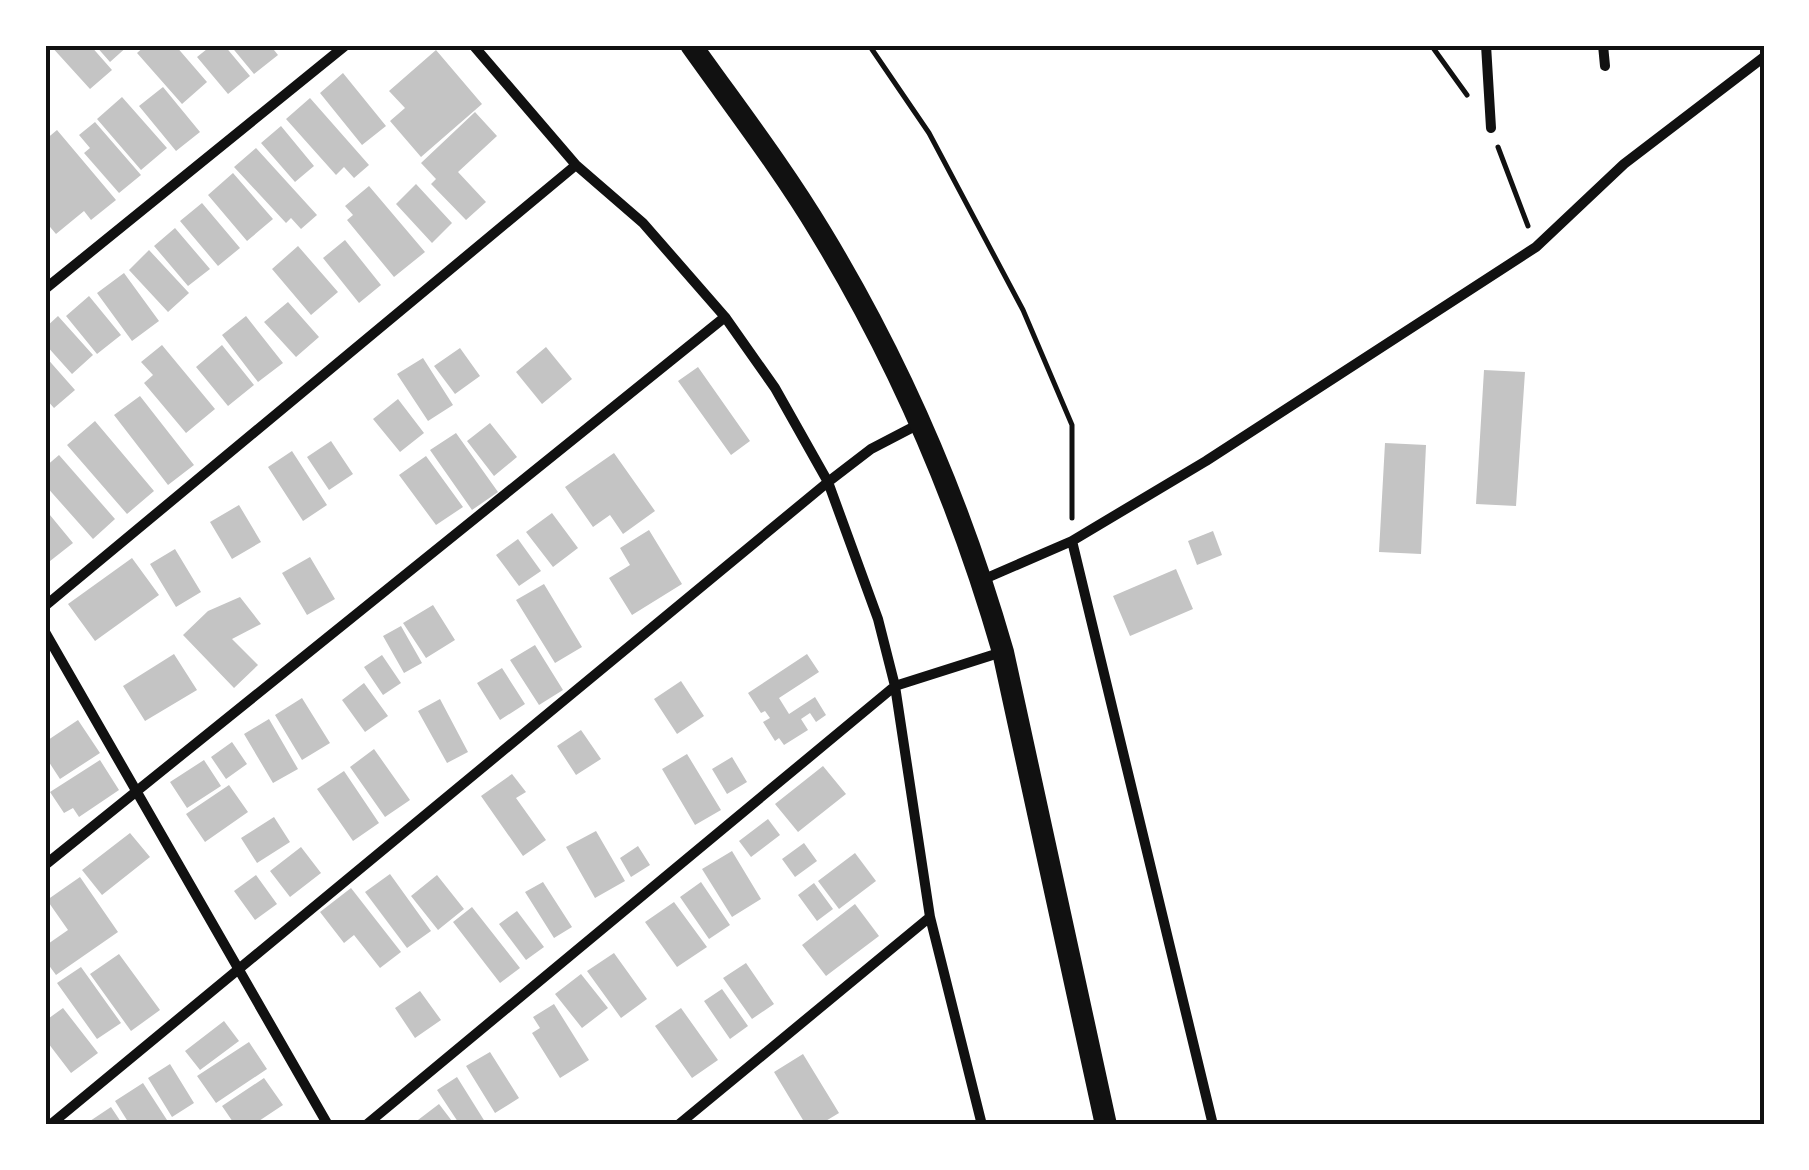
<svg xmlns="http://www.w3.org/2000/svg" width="1809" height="1170" font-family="Montserrat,sans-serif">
<rect width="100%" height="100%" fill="#fff"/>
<path fill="#c4c4c4" d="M50,45H90L112,70L90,89Z
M95,45H129L110,62Z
M146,45H175L207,82L182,104L137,53Z
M212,45H224L250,76L228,94L197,57Z
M230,45H270L278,55L254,74Z
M436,50L482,104L421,157L390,121L405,108L389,91Z
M343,73L386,126L362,145L320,93Z
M163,87L200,132L176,151L139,106Z
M122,97L167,148L141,170L97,119Z
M310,98L369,165L354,178L344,167L336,175L286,119Z
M475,112L497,136L458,172L486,202L466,220L431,184L436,179L421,163Z
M95,122L141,175L119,193L84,153L90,148L79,135Z
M281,126L314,166L295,182L261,143Z
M57,130L116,200L91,220L84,211L56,234L45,221V140Z
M256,148L317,215L301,229L291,218L286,223L234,167Z
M233,173L273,219L247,241L208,195Z
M416,184L452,223L432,243L396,204Z
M369,186L425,252L394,277L347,220L353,215L345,206Z
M202,203L240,248L218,266L180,221Z
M175,228L210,269L188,286L154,246Z
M345,240L381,285L359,303L323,258Z
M298,246L338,292L311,315L272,269Z
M149,250L189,293L168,312L129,270Z
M124,273L159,321L132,341L97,293Z
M89,296L121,335L97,354L66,316Z
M288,302L319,337L296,357L264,322Z
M58,316L93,355L72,374L45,344V328Z
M246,316L283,363L258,382L222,335Z
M162,345L215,409L186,433L144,383L153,375L141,362Z
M222,345L254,385L228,406L196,367Z
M546,347L572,379L542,404L516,372Z
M460,348L480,376L455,394L434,366Z
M45,356L75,390L54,408L45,398Z
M423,358L453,405L428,421L397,374Z
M698,367L750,441L731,455L678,381Z
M1484,370L1525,372L1516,506L1476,504Z
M140,396L194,465L168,485L114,415Z
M398,399L424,433L400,452L373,419Z
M95,421L154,491L127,514L67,445Z
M490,423L517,457L494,476L467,441Z
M456,433L498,492L472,510L430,450Z
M331,441L353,474L329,490L307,457Z
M1385,443L1426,445L1421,554L1379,552Z
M292,451L327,505L303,521L268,467Z
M614,453L655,511L623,534L610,515L593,527L565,487Z
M59,455L115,519L93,539L45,485V467Z
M426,456L463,507L436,525L399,475Z
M239,505L261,542L232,559L210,522Z
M45,509L73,543L45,565Z
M552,513L578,548L553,567L526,532Z
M649,530L682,584L632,615L609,578L630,565L620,548Z
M1213,531L1222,555L1197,565L1188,541Z
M518,539L541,571L519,586L496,555Z
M175,549L201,592L176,607L150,564Z
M310,557L335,599L307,615L282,573Z
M132,558L159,595L95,641L68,604Z
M1176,569L1193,609L1130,636L1113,596Z
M544,584L582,647L555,663L516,600Z
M240,597L261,624L232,639L258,665L234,688L183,635L208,611Z
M433,605L455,640L426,658L403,623Z
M401,626L422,663L404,673L383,636Z
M535,645L563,690L539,705L510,660Z
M174,654L197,690L145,721L123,686Z
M807,654L819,672L779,698L789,714L815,697L826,715L816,722L810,713L801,719L808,730L784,745L779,738L775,741L763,722L770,718L765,711L761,713L748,693Z
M382,655L401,683L383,695L364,667Z
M502,668L525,704L500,720L477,683Z
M681,681L704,716L677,734L654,699Z
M364,683L388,716L365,732L342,700Z
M302,698L330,743L302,760L275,715Z
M440,699L468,752L447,763L418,711Z
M269,719L298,769L273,783L244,734Z
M78,720L100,753L60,779L45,756V742Z
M581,730L601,759L576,775L557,746Z
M232,742L247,764L226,779L211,757Z
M374,749L410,800L385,817L350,767Z
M687,754L721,810L695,825L662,769Z
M732,757L747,782L727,794L712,769Z
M100,760L119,790L79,817L73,808L64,813L50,792Z
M204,760L221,786L187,808L170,782Z
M823,766L846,794L798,832L775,804Z
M344,771L379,823L353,841L317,789Z
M512,774L526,792L516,798L546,840L523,856L481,796Z
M229,785L248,812L205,842L186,814Z
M274,817L290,842L257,863L241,838Z
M768,819L780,835L751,857L739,841Z
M596,831L625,881L595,898L566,847Z
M130,833L150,857L102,895L82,870Z
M804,843L817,861L795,877L782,859Z
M638,846L650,865L631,877L620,858Z
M301,847L321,873L290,897L270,871Z
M732,851L761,899L732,917L702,869Z
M855,853L876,881L839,909L818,881Z
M390,874L431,931L407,948L365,892Z
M256,875L277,904L255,920L234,891Z
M437,875L464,909L438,930L411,896Z
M80,877L118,932L56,975L45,960V946L68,930L47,900Z
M543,882L572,927L554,938L525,892Z
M701,882L730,925L709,939L680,897Z
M814,883L833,909L817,921L798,895Z
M351,888L401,952L380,968L354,935L344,943L320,912Z
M674,902L707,947L677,967L645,922Z
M855,904L879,936L826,976L802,945Z
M472,907L520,968L500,983L453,922Z
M517,911L544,947L526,960L499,924Z
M614,953L647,999L621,1018L587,971Z
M119,954L160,1010L131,1031L90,974Z
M746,963L774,1004L752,1019L723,978Z
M81,967L121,1023L97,1039L57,983Z
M581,974L608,1008L582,1028L555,994Z
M722,989L748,1026L730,1039L704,1001Z
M420,991L441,1020L415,1038L395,1008Z
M554,1004L589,1060L560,1078L532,1033L540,1028L533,1017Z
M63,1008L98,1053L71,1073L45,1039V1021Z
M681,1008L718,1060L692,1078L655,1026Z
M224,1021L239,1041L200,1070L185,1051Z
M249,1042L267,1069L216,1103L197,1076Z
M490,1052L519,1098L495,1113L466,1066Z
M803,1054L839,1113L819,1125H806L774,1072Z
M170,1064L194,1103L172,1117L148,1078Z
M457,1077L487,1125H460L437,1090Z
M264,1078L283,1105L253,1125H235L222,1106Z
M143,1083L167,1120L159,1125H130L115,1101Z
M439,1104L455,1125H422L418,1120Z
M111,1107L123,1125H84Z"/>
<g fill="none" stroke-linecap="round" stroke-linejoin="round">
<path stroke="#111" stroke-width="5" d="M869,45L929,133L1023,310L1072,425V518
M1431,45L1467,95
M1498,147L1528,226"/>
<path stroke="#111" stroke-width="10" d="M473,45L576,165L643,223L725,317L775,388L828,482L878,619L895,686L930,917L982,1125
M1486,45L1491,128
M1603,45L1605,66
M45,289L346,45
M1072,541L1213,1125
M982,580L1072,541L1206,461L1536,247L1624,164L1764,57
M45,606L576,165
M45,632L328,1125
M45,865L725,317
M50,1125L828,482L871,449L919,424
M366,1125L895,686L1002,652
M678,1125L930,917"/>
<path stroke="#111" stroke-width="22" d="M691,45C735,107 782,168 821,233C900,363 961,506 1003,652L1106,1125"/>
</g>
<rect width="1809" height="1170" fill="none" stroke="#ffffff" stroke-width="95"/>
<rect x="48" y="48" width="1714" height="1074" fill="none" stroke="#111" stroke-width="4"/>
</svg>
